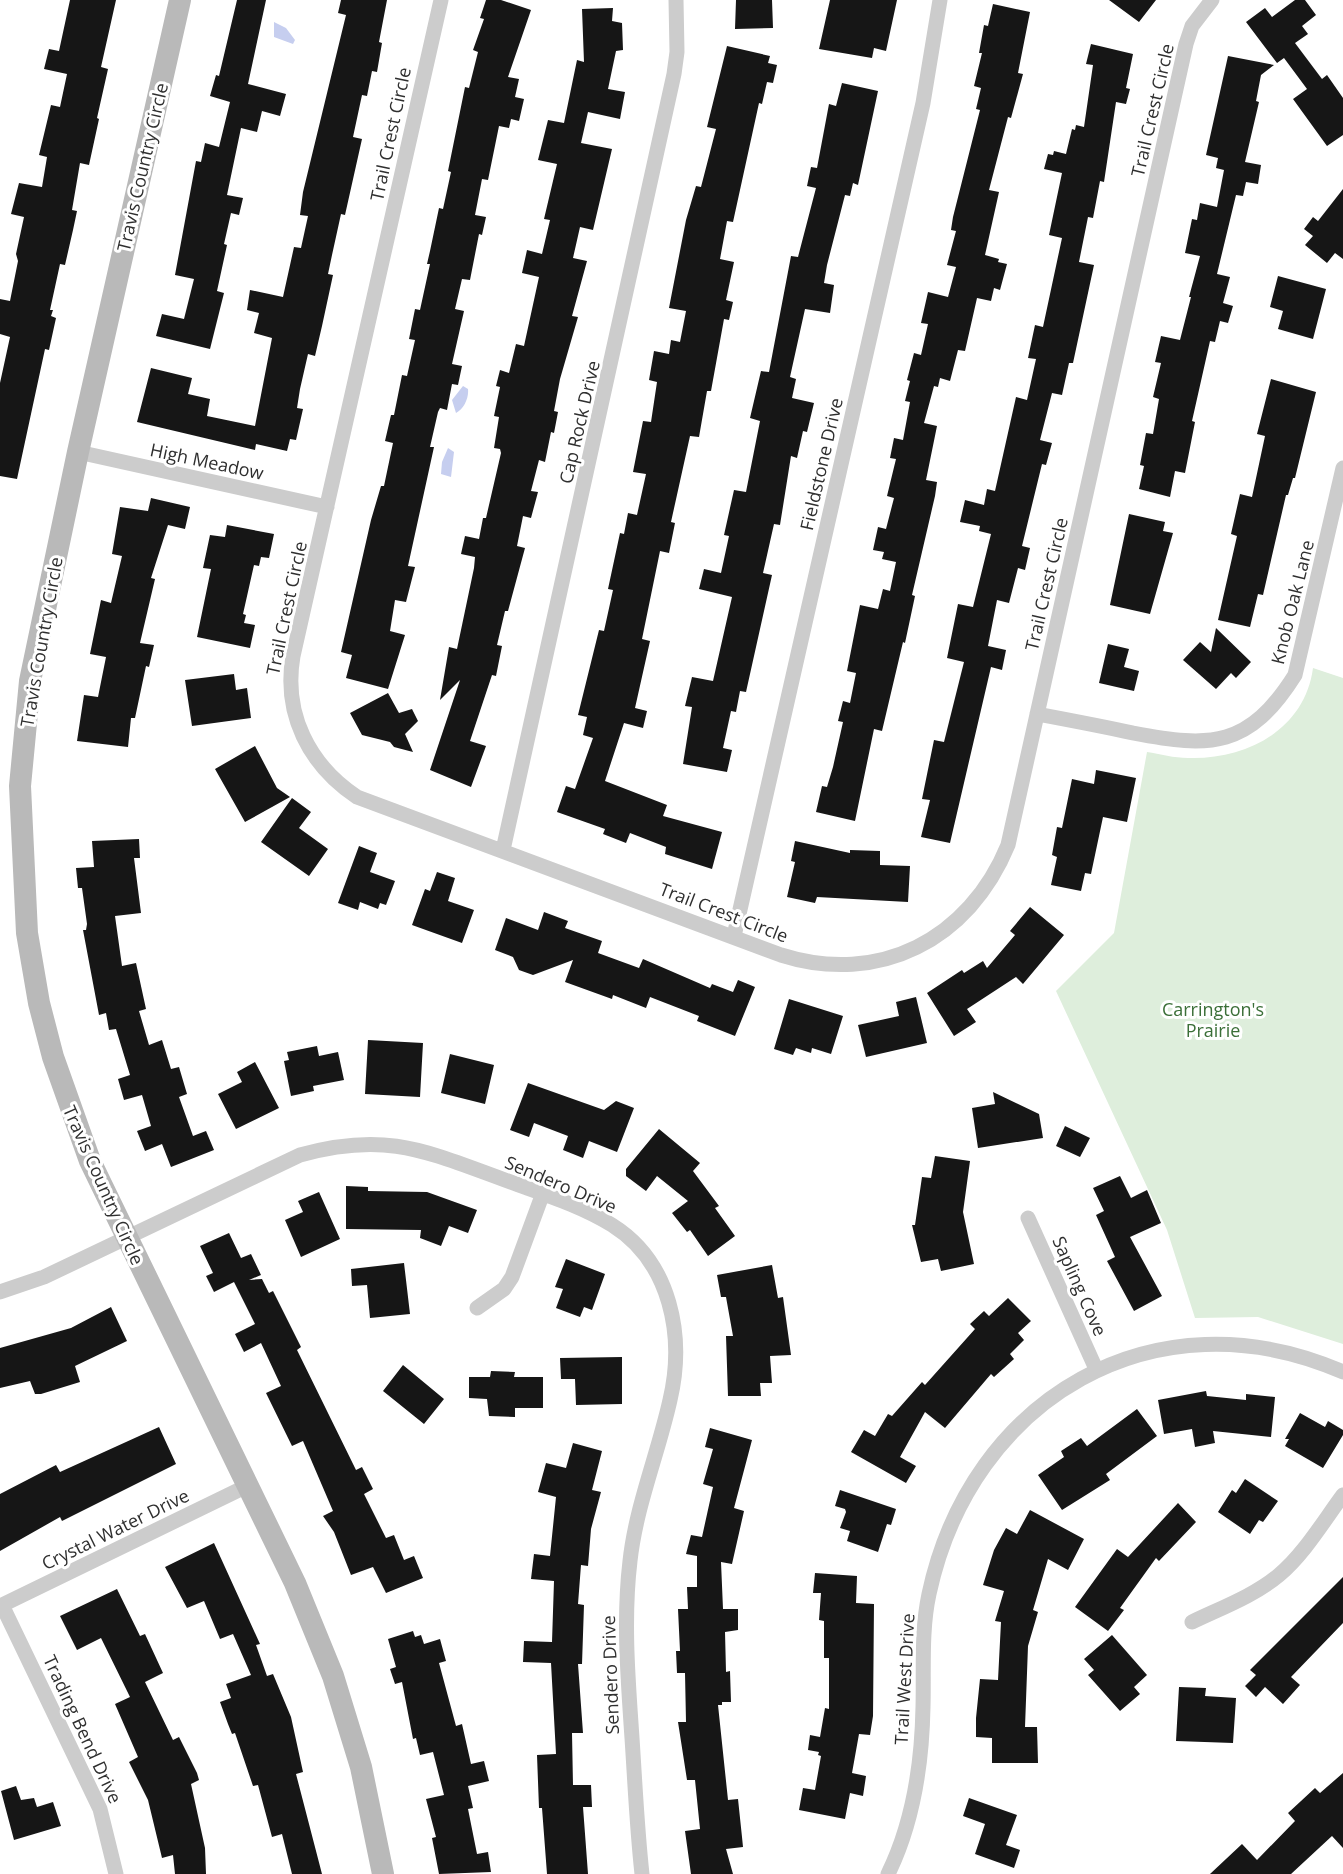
<svg xmlns="http://www.w3.org/2000/svg" width="1343" height="1874" font-family="'Open Sans',sans-serif">
<rect width="100%" height="100%" fill="#fff"/>
<path fill="#deeedc" d="M1313,668L1343,678V1344L1258,1317L1195,1318L1167,1230L1056,991L1114,933L1147,752C1160,754 1174,758 1188,758C1247,760 1305,729 1313,668Z"/>
<path fill="#c6ceef" d="M274,22L286,28L295,40L293,44L274,37Z
M463,386L468,389C469,398 464,409 456,413L452,400Z
M448,448L454,452L451,477L441,474L442,462Z"/>
<path fill="#161616" d="M70,0H116L101,67L108,69L97,118L99,119L89,165L80,163L72,210L77,211L73,230L65,265L60,264L50,310H53L51,316L56,318L49,350L45,349L17,479L0,476V383L10,337L0,334V299L10,301L18,261L16,254L24,217L11,214L19,183L42,187L47,157L39,155L51,105L60,107L67,74L44,69L49,49L59,51Z
M237,0H266L248,84L286,94L280,116L262,111L257,132L241,128L227,195L243,198L239,215L231,213L224,244L227,245L217,291L224,293L210,349L156,336L162,314L184,319L194,279L175,275L196,161L201,162L205,143L219,147L230,102L210,96L216,75L219,76Z
M341,0H387L379,42L382,43L377,72L372,71L367,96L362,95L353,137L362,139L345,215L341,214L332,255L328,274L333,275L322,326L315,356L308,354L300,389L297,408L303,409L296,440L290,439L287,451L256,444L255,450L137,422L151,368L192,378L188,394L210,399L207,416L255,426L272,338L254,333L259,313L247,310L250,290L283,297L294,247L301,248L308,216L300,215L303,192L346,15L338,13Z
M486,0H501L531,10L508,77L519,79L515,97L524,99L519,121L511,119L509,128L499,126L488,180L482,179L475,215L486,217L482,235L479,234L470,280L462,279L455,309L464,311L452,364L462,366L458,385L452,384L447,410L440,408L438,412L430,447H434L408,566L415,567L406,602L395,600L390,631L405,635L388,689L346,678L352,655L341,652L371,520L381,486H384L393,443L385,441L391,415H394L402,375L407,376L415,340L409,339L415,309L420,310L430,264H427L430,251L439,208L443,209L451,172L448,171L465,87L469,88L478,52L473,50L484,19L480,18Z
M736,0H772L773,28L735,29Z
M830,0H897L886,51L874,48L872,58L819,49Z
M1109,0H1156L1139,22Z
M1295,0H1305L1316,15L1302,26L1308,34L1295,43L1322,79L1327,75L1343,98V135L1327,146L1293,99L1307,89L1284,58L1277,63L1246,22L1265,8L1272,17Z
M993,4L1030,12L1018,73L1023,74L1011,118L1008,117L989,190L999,192L985,255L999,259L998,262L1007,264L1000,290L994,288L991,301L977,298L965,351L958,350L950,381L940,378L938,387L934,386L924,423L937,426L926,480L937,482L935,496L912,595L915,596L905,643L903,642L882,731L874,729L855,821L816,812L822,786L827,787L833,767L843,722L838,721L843,701L850,703L856,673L847,671L860,605L878,609L883,589L890,591L896,562L882,559L884,552L873,550L878,527L886,529L894,498L887,496L896,459L890,458L894,438L903,440L910,402L905,401L910,381L907,380L914,353L921,355L928,324L921,323L928,292L948,297L956,267L947,265L956,231L951,230L953,217L980,110L976,109L981,88L974,86L982,53H979L984,25L988,26Z
M613,8L612,21L622,23L623,50L616,51L608,89L625,92L620,119L588,112L581,143L612,149L593,230L580,227L573,258L587,261L572,316L578,317L560,379L554,411L558,412L554,433L551,432L545,462L539,460L531,491L538,492L531,518L523,516L517,546L525,548L508,611H505L497,645L502,646L496,676L492,675L470,741L486,746L471,787L430,770L460,680L440,700L449,647L457,649L474,568L475,557L461,554L465,536L479,539L483,518H486L501,453L500,449L494,448L499,417L494,416L500,387L496,386L500,370L509,373L516,344L524,346L539,277L522,273L527,250L542,254L550,220L544,219L557,164L538,160L548,120L564,123L577,60L584,62L582,9Z
M1091,44L1133,54L1126,88L1130,89L1126,104L1116,102L1104,182L1100,181L1093,218L1088,217L1079,262L1094,265L1073,363H1069L1062,395L1052,393L1040,440L1052,443L1046,465L1042,464L1022,546L1030,548L1025,570L1018,568L1009,603L997,600L988,646L1006,650L1002,670L991,667L950,843L921,837L930,800L922,799L934,740L944,742L964,662L947,658L958,604L973,607L991,534L979,531L980,526L960,522L965,500L984,505L987,489L995,491L1016,397L1027,400L1036,359L1028,358L1035,325L1043,327L1062,238L1049,235L1062,173L1044,169L1048,154L1053,155L1054,151L1066,154L1072,129L1075,130L1076,125L1084,127L1093,65L1086,64Z
M727,46L770,56L768,63L777,65L773,83L767,82L762,104L759,103L733,222L727,221L720,259L734,262L726,300L733,302L729,320L724,319L711,391H707L699,437L690,436L671,522L675,523L669,553L660,551L642,639L650,641L635,708L647,711L643,728L624,723L605,781L667,805L663,816L722,832L712,869L665,854L666,847L630,833L626,843L603,834L605,829L557,812L566,786L575,789L593,738L583,735L587,717L578,715L599,630L604,631L613,590L608,589L620,533L624,534L628,513L637,515L646,474L633,472L643,421L651,422L657,382L649,380L654,351L669,354L671,340L680,342L686,311L669,308L686,220L696,186L701,187L716,129L707,127Z
M1228,56L1274,65L1261,75L1256,101L1259,102L1245,162L1261,165L1258,184L1246,182L1243,196L1236,195L1217,274L1230,277L1223,303L1233,306L1228,323L1220,321L1215,342L1210,341L1192,421L1195,422L1185,473L1175,471L1170,497L1139,489L1144,466L1140,465L1146,433L1153,434L1159,399L1153,397L1161,363L1155,362L1161,336L1180,340L1191,297H1189L1200,256L1185,253L1192,219L1197,220L1200,203L1217,207L1224,170L1216,168L1218,158L1206,155Z
M842,83L878,91L858,185L853,183L850,196L845,195L827,265L824,283L834,285L830,313L805,309L790,377L796,379L792,398L814,403L807,432L803,431L797,458L791,456L780,525L774,524L763,573L772,575L746,692L740,691L736,712L731,711L723,748L732,750L727,772L683,764L692,707L685,706L692,677L713,681L732,597L699,589L704,569L721,573L729,536L724,535L734,490L746,492L760,421L750,418L761,371L769,372L791,256L798,257L816,188L807,186L811,167L817,168L829,104L836,106Z
M1343,189V259L1335,253L1327,263L1305,245L1313,236L1304,229L1313,217L1318,221Z
M1278,276L1326,289L1313,339L1278,329L1283,311L1270,307Z
M1271,379L1316,392L1295,478H1293L1288,495H1286L1263,595L1258,594L1250,627L1218,620L1237,536L1231,534L1240,494L1252,497L1265,436L1257,434Z
M151,498L190,507L185,529L168,525L151,578L155,579L140,643L154,645L149,667L146,666L135,718H131L128,747L77,741L84,695L98,697L106,657L90,654L101,600L111,603L122,556L112,554L120,507L148,511Z
M1129,514L1165,522L1163,531L1173,533L1150,614L1110,605Z
M227,525L274,534L269,558L261,557L259,566L254,565L243,614L246,615L244,623L255,625L250,648L197,637L211,569L203,568L210,535L225,537Z
M1216,628L1251,662L1236,678L1231,673L1216,689L1183,660L1200,642L1211,652Z
M1108,644L1129,649L1124,667L1139,671L1134,691L1099,683Z
M234,674L236,690L247,688L251,718L192,726L185,680Z
M388,693L399,713L412,709L418,721L405,734L413,752L394,747L390,742L362,735L350,713Z
M255,746L277,788L290,797L245,822L215,769Z
M1096,770L1136,778L1127,822L1103,817L1091,874L1085,873L1081,891L1051,885L1057,857L1052,855L1057,827L1062,828L1072,779L1094,784Z
M292,798L311,812L299,828L328,849L309,876L261,842Z
M139,839L140,858H134L141,913L115,916L122,966L136,963L146,1009L139,1011L149,1045L162,1040L171,1069L179,1067L187,1094L179,1097L193,1136L206,1131L214,1150L171,1167L162,1144L145,1151L137,1131L151,1126L142,1095L124,1100L118,1079L130,1075L116,1029L109,1030L106,1013L99,1015L83,930H86L87,924L82,888H78L76,868L94,867L92,841Z
M795,841L850,853V850L880,851V865L910,866L908,902L817,897L815,903L787,897L795,862L791,861Z
M359,846L377,853L370,872L395,881L386,905L380,903L378,909L360,902L358,910L338,903Z
M437,872L455,878L448,901L474,910L462,943L412,925L425,889L430,891Z
M1030,907L1064,935L1023,984L1016,977L967,1009L976,1022L954,1036L927,993L962,970L964,973L983,961L987,968L1015,935L1010,931Z
M544,912L568,921L565,928L602,941L598,953L639,968L643,959L710,988L712,984L733,992L738,980L755,987L735,1036L697,1021L699,1016L650,997L646,1008L613,995L612,999L565,982L573,960L533,975L519,970L513,957L495,950L506,918L538,930Z
M916,997L927,1043L866,1057L858,1025L899,1016L896,1002Z
M789,999L843,1016L831,1054L812,1048L811,1053L796,1048L793,1055L774,1049Z
M368,1040L423,1043L420,1097L365,1094Z
M317,1046L319,1056L338,1052L344,1080L313,1086L314,1091L291,1096L284,1061L289,1060L287,1052Z
M450,1054L494,1065L485,1104L441,1093Z
M255,1062L279,1108L236,1129L218,1094L242,1082L237,1072Z
M528,1083L604,1110L616,1101L634,1108L617,1152L589,1141L583,1158L563,1150L568,1136L534,1123L529,1137L510,1130Z
M993,1092L1039,1114L1043,1138L978,1148L972,1108L995,1104Z
M1065,1126L1090,1138L1080,1157L1056,1146Z
M659,1129L700,1163L693,1171L719,1206L715,1208L735,1236L708,1256L690,1230L687,1232L672,1213L688,1201L657,1176L646,1191L626,1176V1169Z
M935,1156L970,1161L963,1212L974,1264L941,1271L938,1259L921,1262L912,1225H915L922,1177L931,1178Z
M1120,1176L1131,1198L1147,1190L1161,1223L1130,1237L1162,1296L1134,1311L1107,1261L1115,1257L1096,1215L1104,1211L1093,1188Z
M346,1186L368,1187V1191L427,1192L477,1210L468,1233L449,1226L441,1246L420,1238L421,1230L346,1229Z
M319,1192L340,1239L301,1257L285,1220L303,1212L298,1201Z
M229,1233L241,1258L251,1254L261,1275L249,1280L262,1279L269,1293L273,1291L301,1347L297,1350L356,1470L362,1467L373,1489L364,1494L386,1538L394,1535L404,1560L414,1556L423,1578L386,1593L373,1567L351,1575L334,1532L323,1516L333,1511L303,1441L292,1446L266,1393L281,1386L261,1343L244,1352L235,1334L255,1324L234,1282L214,1292L206,1276L213,1273L200,1246Z
M566,1259L605,1274L592,1310L584,1307L580,1317L556,1308L563,1289L555,1287Z
M404,1263L410,1314L370,1318L367,1285L352,1286L351,1269Z
M772,1265L778,1298L783,1297L791,1355L770,1356L772,1383H760L761,1396H728L726,1336H733L726,1297H721L717,1275Z
M1008,1298L1031,1321L1018,1333L1024,1340L1010,1354L1014,1359L994,1377L991,1374L945,1428L925,1412L900,1457L916,1466L906,1483L851,1452L864,1430L875,1436L888,1414L892,1416L922,1382L925,1385L975,1329L970,1324L984,1311L989,1316Z
M111,1307L127,1341L75,1366L80,1382L41,1394H35L30,1381L0,1388V1348L71,1328Z
M622,1357V1404L576,1405L575,1379H561L560,1358Z
M403,1365L444,1399L424,1424L383,1391Z
M491,1371L515,1372L514,1377H543V1408H515V1417L489,1416L487,1399L469,1398V1377H490Z
M1206,1391L1207,1396L1246,1400V1394L1275,1397L1271,1437L1213,1431L1215,1443L1195,1447L1192,1429L1164,1434L1158,1400Z
M1137,1409L1157,1436L1106,1474L1110,1480L1062,1510L1038,1475L1064,1457L1061,1451L1081,1438L1087,1446Z
M1300,1413L1325,1427L1328,1421L1343,1430V1435L1323,1468L1285,1446L1289,1439H1285Z
M159,1427L176,1464L62,1521L60,1517L0,1551V1494L56,1465L60,1472Z
M710,1428L752,1440L734,1508L744,1511L732,1564L721,1562L723,1609H738V1630L725,1632L726,1672L730,1671L731,1702H722V1705H718L728,1800L738,1799L742,1837L743,1847L726,1849L733,1874H691L685,1831L700,1829L695,1780H687L678,1722H686L685,1673H677L676,1651H680L678,1609H688L687,1587H697V1556L686,1554L691,1535L702,1537L713,1487L703,1484L713,1449L705,1447Z
M573,1443L602,1451L592,1490L601,1492L591,1529L588,1566L581,1565L578,1604L584,1605L582,1664H578L583,1733H572L573,1785H591L592,1807H583L588,1874H547L542,1808H539L537,1755L556,1754L551,1663L523,1662L524,1641L552,1642L554,1581L531,1579L534,1554L550,1556L556,1497L538,1492L546,1463L566,1468Z
M1245,1479L1278,1501L1263,1522L1259,1520L1250,1534L1218,1512L1232,1490L1236,1493Z
M840,1490L896,1509L891,1525L887,1524L878,1552L847,1541L850,1531L840,1528L846,1512L845,1509L835,1506Z
M1178,1503L1196,1522L1159,1561L1156,1558L1120,1608L1124,1610L1108,1631L1075,1607L1117,1549L1128,1557Z
M1030,1510L1084,1539L1068,1570L1048,1559L1033,1610L1038,1612L1028,1646L1025,1727H1037L1038,1763H992V1738L976,1737V1718L980,1679L998,1680L1001,1622L995,1621L1004,1591L983,1585L994,1550L1006,1528L1017,1534Z
M214,1543L260,1644L256,1645L267,1676L273,1674L291,1717L303,1772L296,1774L322,1874H292L282,1834L272,1837L258,1785L253,1786L235,1733L232,1734L228,1724L220,1702L231,1698L226,1684L251,1675L233,1634L220,1639L204,1601L187,1608L165,1567Z
M815,1573L857,1576L856,1603L874,1604L873,1716L870,1735L859,1734L852,1773L866,1776L863,1796L850,1793L845,1819L799,1810L803,1788L815,1790L821,1756L818,1755L819,1752L808,1750L810,1735L820,1737L825,1708L829,1709V1658H824V1621L819,1620L821,1593H813Z
M1343,1577V1623L1291,1677L1300,1685L1283,1704L1265,1687L1256,1697L1245,1686L1256,1675L1250,1670Z
M117,1589L140,1636L145,1634L163,1673L145,1682L173,1740L179,1737L197,1773L199,1780L191,1784L205,1848L206,1874H175L173,1855L162,1858L148,1800L129,1762L138,1757L115,1704L130,1697L101,1638L77,1650L60,1616Z
M413,1631L415,1637L421,1635L424,1644L440,1639L446,1661L439,1663L456,1726L462,1724L471,1764L484,1761L489,1781L468,1786L473,1808L468,1809L477,1854L488,1852L491,1872L439,1874L432,1838L436,1837L426,1799L444,1795L433,1752L420,1755L416,1738L413,1739L402,1682L395,1684L390,1669L396,1667L388,1639Z
M1112,1635L1147,1675L1134,1687L1140,1694L1120,1711L1088,1675L1094,1670L1084,1659Z
M1179,1687L1206,1688L1205,1696L1236,1698L1233,1743L1176,1741Z
M1343,1773V1848L1332,1836L1291,1874H1210L1242,1844L1257,1860L1295,1821L1288,1813L1301,1801L1315,1788L1320,1793Z
M16,1786L21,1800L34,1798L37,1807L53,1802L61,1826L14,1840L1,1791Z
M969,1798L1017,1815L1006,1845L1020,1850L1014,1868L975,1854L985,1824L963,1816Z"/>
<g fill="none" stroke-linecap="round" stroke-linejoin="round">
<path stroke="#ccc" stroke-width="15" d="M441,0L293,656C283,714 309,765 357,797L781,955C879,986 969,940 1008,845L1186,44L1192,26L1212,0
M78,452L327,507
M1037,714C1069,720 1101,726 1133,733C1211,748 1249,748 1295,675L1343,468
M503,850L674,74L677,52L676,0
M734,936L923,103L940,0
M1028,1218L1096,1369
M0,1292L44,1277L300,1155C386,1131 425,1151 505,1180C540,1193 580,1205 612,1225C671,1262 685,1336 670,1400C658,1454 636,1506 630,1561C623,1620 628,1679 632,1738C635,1783 637,1829 642,1874
M477,1308L504,1289L512,1277L543,1193
M2,1605L100,1809L116,1874
M0,1606L247,1486
M1192,1622C1221,1608 1254,1596 1279,1575C1304,1554 1323,1522 1343,1495
M888,1874C913,1823 922,1763 923,1707C924,1669 921,1631 929,1594C971,1398 1155,1290 1343,1372"/>
<path stroke="#b9b9b9" stroke-width="22" d="M180,0L78,452L30,681L20,786L27,933L39,1003L53,1057L90,1161L295,1583L333,1676L361,1767L383,1874"/>
</g>
<g text-anchor="middle" dominant-baseline="central" stroke-width="6" stroke-linejoin="round" paint-order="stroke">
<g font-size="18" fill="#2f2f2f" stroke="#fff">
<text transform="translate(1152 110) rotate(-77)">Trail Crest Circle</text>
<text transform="translate(390 134) rotate(-78)">Trail Crest Circle</text>
<text transform="translate(142 167) rotate(-77)">Travis Country Circle</text>
<text transform="translate(579 422) rotate(-77)">Cap Rock Drive</text>
<text transform="translate(207 461) rotate(12)">High Meadow</text>
<text transform="translate(821 464) rotate(-77)">Fieldstone Drive</text>
<text transform="translate(1046 584) rotate(-77)">Trail Crest Circle</text>
<text transform="translate(1292 602) rotate(-76)">Knob Oak Lane</text>
<text transform="translate(286 608) rotate(-78)">Trail Crest Circle</text>
<text transform="translate(41 642) rotate(-80)">Travis Country Circle</text>
<text transform="translate(724 912) rotate(21)">Trail Crest Circle</text>
<text transform="translate(561 1184) rotate(23)">Sendero Drive</text>
<text transform="translate(104 1185) rotate(66)">Travis Country Circle</text>
<text transform="translate(1080 1286) rotate(66)">Sapling Cove</text>
<text transform="translate(115 1529) rotate(-26)">Crystal Water Drive</text>
<text transform="translate(610 1675) rotate(-92)">Sendero Drive</text>
<text transform="translate(904 1679) rotate(-87)">Trail West Drive</text>
<text transform="translate(83 1729) rotate(65)">Trading Bend Drive</text>
</g>
<g font-size="18" fill="#3b6f38" stroke="#fff">
<text x="1213" y="1009">Carrington's<tspan x="1213" dy="21">Prairie</tspan></text>
</g>
</g>
</svg>
